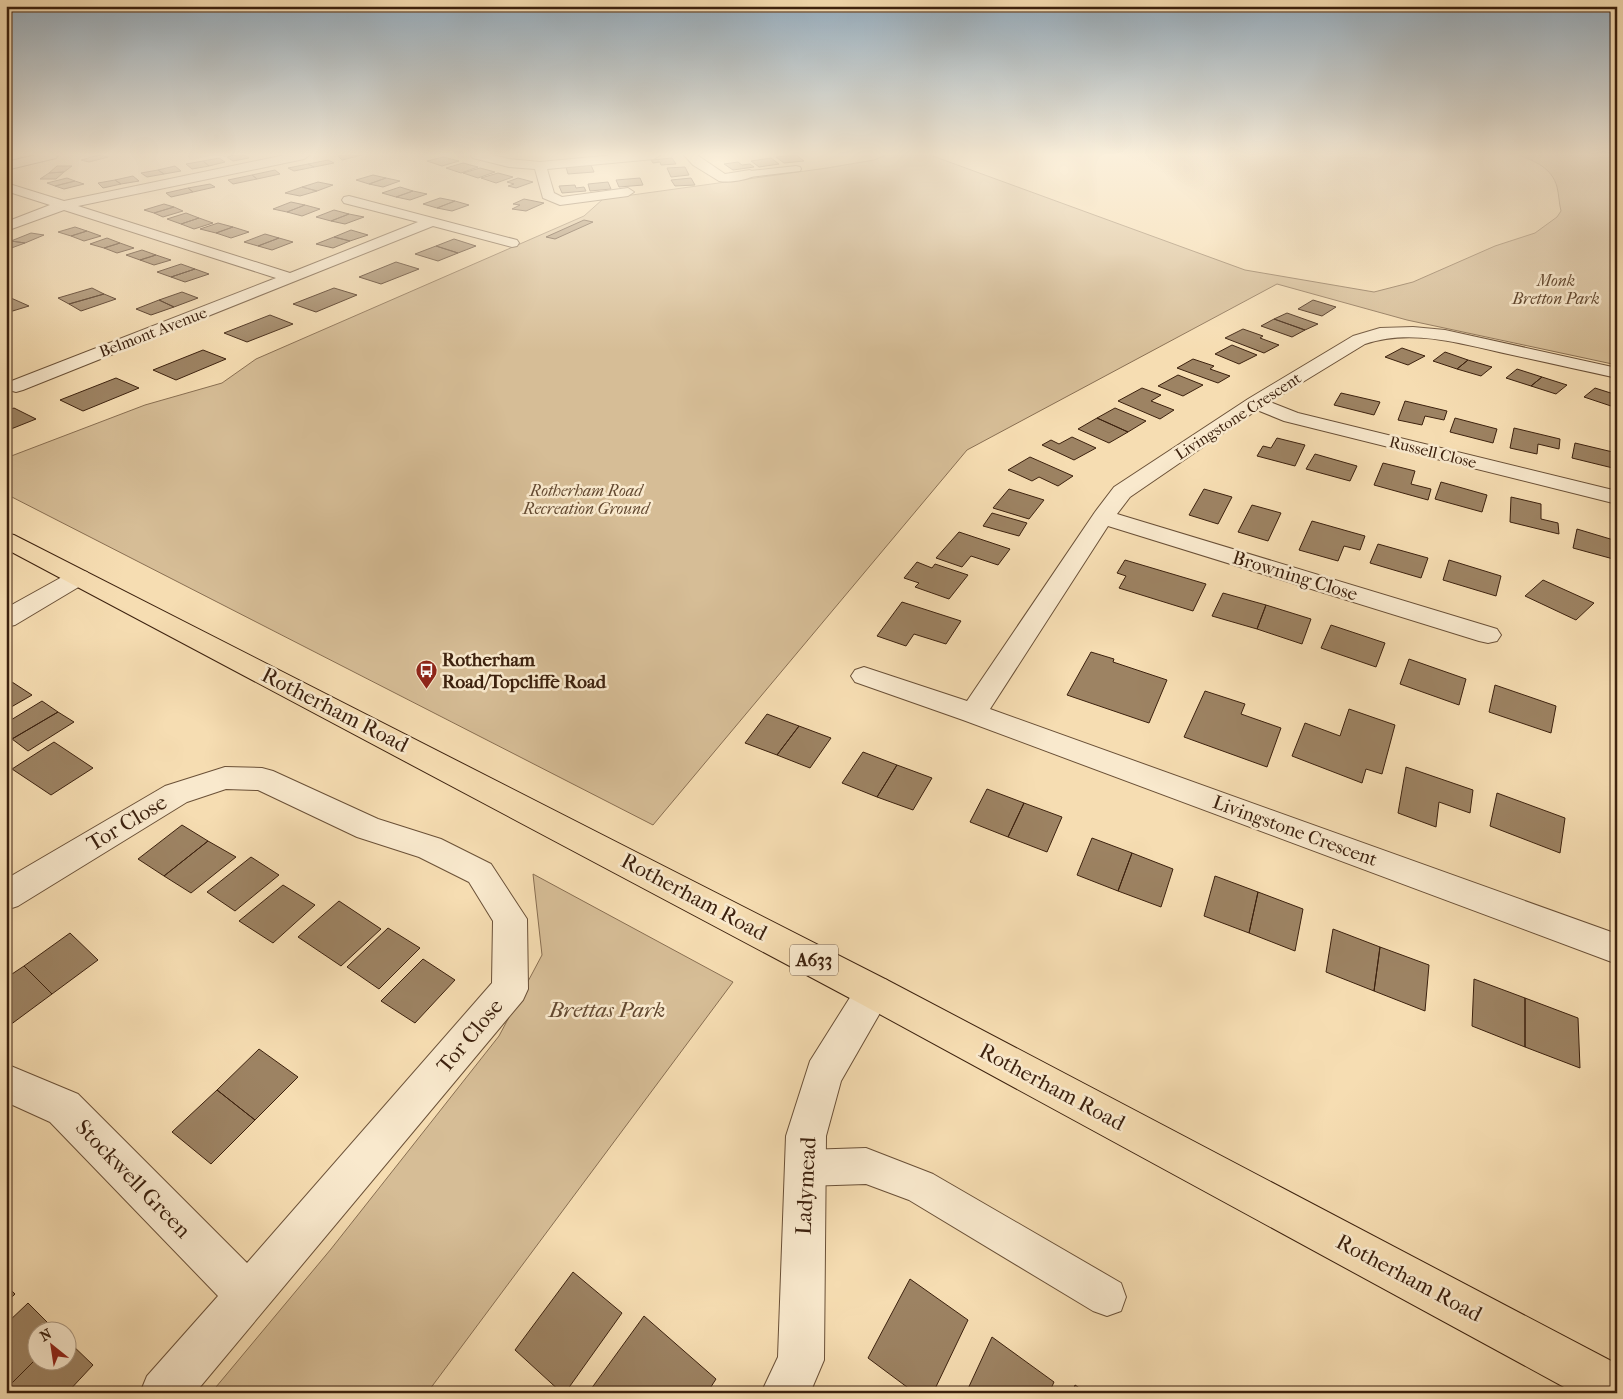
<svg xmlns="http://www.w3.org/2000/svg" width="1623" height="1399" font-family="'IM FELL French Canon',serif">
<rect width="100%" height="100%" fill="#f6ddb2"/>
<filter id="stains"><feTurbulence type="fractalNoise" baseFrequency=".004" numOctaves="4"/><feColorMatrix values="0 0 0 0 .2 0 0 0 0 .09 0 0 0 0 .02 0 0 0 .5 -.17"/></filter>
<radialGradient id="worn" r=".72"><stop offset=".6" stop-color="#630" stop-opacity="0"/><stop offset="1" stop-color="#630" stop-opacity=".3"/></radialGradient>
<path fill="#d6bd96" stroke="#896f52" d="M886,155H930L1245,270L1374,292L1413,282L1495,246L1535,233L1557,217L1561,211C1559,203 1559,195 1557,187C1552,168 1535,161 1518,155H1617V365L1407,320L1277,284L967,450L653,825L6,494V458L145,405L222,383L256,359L584,216L603,199L827,168L874,160Z
M533,874L733,982L427,1393H211L331,1249L499,1036L542,955Z"/>
<path fill="#9d8363" stroke="#3c210e" d="M99,155L108,157L89,162L81,160Z
M235,155H245L249,158L233,161L227,157Z
M362,155L342,160L338,156L342,155Z
M796,155L804,161L784,163L776,157Z
M443,157L459,161L442,166L427,161Z
M219,158L225,162L209,166L203,161Z
M672,158L676,164L661,165L660,162L653,163L651,160Z
M771,158L779,164L759,167L751,161Z
M328,160L334,163L314,167L308,164Z
M203,161L209,166L192,169L186,164Z
M738,162L742,165L750,164L754,167L733,170L724,164Z
M463,163L478,167L461,173L446,168Z
M308,164L314,167L294,171L288,168Z
M591,165L594,172L568,174L566,167Z
M57,166H72L64,172L49,173Z
M175,166L181,171L164,174L158,170Z
M685,167L689,175L671,177L667,168Z
M480,168L495,172L478,178L463,173Z
M158,170L164,174L147,177L141,173Z
M275,170L280,174L257,179L252,175Z
M64,172L56,179H40L49,173Z
M498,173L513,177L496,183L481,178Z
M252,175L257,179L233,184L228,180Z
M373,175L386,178L369,184L356,180Z
M133,176L139,181L121,184L115,180Z
M67,178L75,181L55,186L47,183Z
M386,178L400,181L383,187L369,184Z
M518,178L533,182L516,188L508,186L514,184L507,182Z
M640,178L643,185L619,187L616,180Z
M691,178L695,185L675,186L671,180Z
M115,180L121,184L103,188L98,183Z
M75,181L84,184L64,189L55,186Z
M318,182L333,185L317,191L302,187Z
M608,182L611,189L590,191L588,184Z
M210,184L215,187L193,192L188,188Z
M575,185L576,188L584,187L586,191L562,193L559,186Z
M302,187L317,191L300,196L285,193Z
M400,187L413,191L396,197L382,193Z
M188,188L193,192L171,197L166,193Z
M413,191L427,194L410,200L396,197Z
M440,198L455,201L437,208L423,204Z
M524,199L544,203L526,211L512,209L520,205L513,204Z
M455,201L469,205L452,211L437,208Z
M291,202L305,205L287,212L273,209Z
M164,204L174,207L154,213L144,210Z
M305,205L320,209L302,216L287,212Z
M174,207L183,211L163,217L154,213Z
M334,210L349,214L331,221L316,217Z
M186,213L199,218L181,224L167,219Z
M349,214L364,217L345,224L331,221Z
M199,218L213,223L194,229L181,224Z
M584,220L593,222L555,239L546,237Z
M218,223L233,227L216,233L200,229Z
M75,227L87,231L71,236L58,232Z
M233,227L249,232L231,238L216,233Z
M351,230L368,235L350,241L334,237Z
M87,231L101,236L84,241L71,236Z
M31,233L44,235L25,243L11,241Z
M265,234L279,238L258,246L244,242Z
M334,237L350,241L333,248L316,244Z
M107,238L120,243L104,248L90,244Z
M279,238L293,242L272,250L258,246Z
M454,239L476,246L458,253L436,246Z
M11,241L25,243L6,250V243Z
M120,243L134,248L117,253L104,248Z
M436,246L458,253L438,261L415,254Z
M142,250L156,255L140,260L126,255Z
M156,255L171,260L154,265L140,260Z
M396,262L419,269L381,284L359,277Z
M181,264L195,269L171,277L157,272Z
M195,269L209,274L185,282L171,277Z
M92,288L104,294L69,304L58,298Z
M334,288L357,295L316,312L293,304Z
M182,292L198,298L174,307L159,300Z
M104,294L116,299L81,311L69,304Z
M11,298L29,306L6,313V299Z
M159,300L174,307L151,315L136,309Z
M1313,300L1336,307L1322,316L1298,309Z
M1287,313L1318,324L1305,330L1274,319Z
M270,315L293,324L247,342L224,333Z
M1274,319L1305,330L1292,337L1261,326Z
M1243,329L1263,336L1260,338L1279,345L1264,353L1225,338Z
M1232,345L1257,355L1239,364L1215,354Z
M1402,348L1425,356L1408,365L1385,357Z
M203,350L226,359L176,380L153,370Z
M1445,352L1468,360L1457,369L1433,361Z
M1193,359L1214,366L1210,369L1230,376L1218,383L1177,368Z
M1468,360L1492,367L1481,376L1457,369Z
M1517,369L1542,377L1531,386L1506,378Z
M1178,375L1203,385L1183,396L1158,386Z
M1542,377L1567,385L1556,394L1531,386Z
M116,378L139,388L83,411L60,400Z
M1142,388L1161,395L1151,401L1174,410L1160,419L1118,401Z
M1595,388L1617,395V401L1611,406L1584,397Z
M1341,393L1380,402L1374,415L1334,405Z
M1405,401L1447,411L1444,420L1425,416L1422,425L1398,420Z
M14,408L36,419L6,431V411Z
M1115,408L1146,421L1128,432L1097,418Z
M1097,418L1128,432L1109,443L1078,429Z
M1455,418L1497,429L1493,443L1450,432Z
M1514,428L1560,439L1559,449L1538,444L1537,454L1510,448Z
M1072,437L1096,448L1074,460L1042,445L1051,440L1059,444Z
M1277,438L1305,445L1295,466L1257,456L1263,446L1271,448Z
M1575,443L1617,453V469L1572,458Z
M1315,454L1357,466L1350,481L1306,469Z
M1030,457L1073,476L1058,486L1039,477L1032,481L1008,470Z
M1383,463L1415,471L1411,484L1431,489L1428,500L1374,485Z
M1441,482L1487,495L1482,512L1435,499Z
M1009,489L1044,500L1029,519L993,508Z
M1204,489L1232,497L1218,524L1189,515Z
M1511,497L1541,504V519L1558,523L1559,534L1510,522Z
M1252,505L1281,513L1268,541L1238,532Z
M992,513L1027,523L1019,536L983,526Z
M1312,521L1365,536L1360,550L1344,546L1338,561L1299,550Z
M1577,529L1617,541V560L1573,548Z
M959,532L1010,549L998,565L971,556L962,567L936,558Z
M1378,544L1428,558L1421,578L1370,563Z
M1125,560L1206,584L1193,611L1119,588L1126,576L1117,573Z
M1449,560L1501,576L1496,596L1443,580Z
M917,562L932,568L935,564L968,575L949,599L915,587L919,583L904,578Z
M1543,580L1594,603L1576,620L1525,596Z
M1223,593L1266,605L1257,629L1212,616Z
M902,602L961,621L946,644L914,634L906,646L877,636Z
M1266,605L1311,619L1302,644L1257,629Z
M1331,625L1385,643L1376,667L1321,648Z
M1091,652L1114,659L1113,662L1167,680L1149,723L1067,695Z
M1409,659L1466,679L1459,705L1400,684Z
M12,682L32,695L6,710V685Z
M1495,685L1556,706L1551,733L1489,712Z
M1205,691L1245,704L1241,714L1281,728L1267,767L1184,737Z
M42,701L58,712L12,739L6,736V723Z
M1349,709L1395,725L1382,774L1366,769L1362,783L1292,756L1305,723L1340,736Z
M58,712L74,722L28,751L12,739Z
M767,714L799,726L777,755L745,743Z
M799,726L831,738L810,768L777,755Z
M54,742L93,768L51,795L12,769Z
M863,752L897,765L877,797L842,783Z
M897,765L932,778L913,810L877,797Z
M1406,767L1473,790L1470,813L1439,802L1436,827L1398,813Z
M987,789L1024,803L1008,837L970,822Z
M1497,793L1565,818L1560,853L1490,826Z
M1024,803L1062,817L1047,852L1008,837Z
M182,825L208,841L164,876L138,859Z
M1092,838L1132,853L1118,891L1077,875Z
M208,841L236,857L191,893L164,876Z
M1132,853L1173,869L1161,907L1118,891Z
M251,857L279,875L235,911L207,892Z
M1215,876L1258,892L1249,933L1204,916Z
M283,885L315,905L273,943L239,921Z
M1258,892L1303,909L1295,951L1249,933Z
M339,901L381,929L341,966L298,937Z
M388,928L420,948L379,989L347,967Z
M1333,929L1380,947L1374,991L1326,972Z
M70,933L98,960L52,994L24,966Z
M1380,947L1429,965L1425,1011L1374,991Z
M423,959L455,980L415,1023L381,1001Z
M24,966L52,994L6,1028V978Z
M1474,979L1525,998V1047L1472,1026Z
M1525,998L1578,1018L1580,1068L1525,1047Z
M259,1049L298,1077L255,1120L217,1090Z
M217,1090L255,1120L211,1164L172,1132Z
M573,1272L622,1313L565,1393H562L515,1350Z
M910,1279L968,1320L933,1393H915L868,1358Z
M6,1285L15,1294L6,1303Z
M28,1303L57,1332H38V1357L6,1389V1324Z
M644,1316L716,1379L707,1393H596L591,1389Z
M992,1337L1054,1382L1049,1393H966Z
M68,1341L93,1365L67,1393H6V1389L38,1357V1362H68Z
M1075,1385L1087,1393H1072Z"/>
<g fill="none" stroke-linecap="round" stroke-linejoin="round">
<defs>
<path id="lane" d="M796,166L800,167L801,169L800,171L750,177L745,174L750,171Z
M866,1148L933,1174L1121,1283L1126,1297L1121,1311L1107,1316L1093,1311L909,1200L866,1184L805,1186L792,1181L787,1168L792,1155L805,1150Z"/>
<path id="street" d="M285,155H310L304,159L78,206L290,273L418,222L344,203L342,200L344,197L349,196L517,240L519,243L517,246L512,247L433,226L23,390L16,392L9,390L7,386L9,382L276,278L64,210L6,231V222L50,205L6,191V183L64,201Z
M471,155H493L509,159L540,162L614,155H660L654,159L547,169L554,193L562,197L628,188L634,192L628,196L560,205L543,198L535,169L509,167L473,158Z
M684,155H697L725,174L750,170L756,174C750,180 728,183 719,181L693,165Z
M1413,327L1445,330L1617,368V378C1581,370 1544,362 1508,354C1462,344 1412,328 1365,344L1270,402L1298,413L1617,491V504L1284,421L1257,410L1130,497L1117,514L1497,629L1501,635L1497,641L1488,643L1479,641L1108,526L990,709L1617,934V964L963,720L855,682L851,676L855,670L864,667L967,701L1095,512L1114,487L1248,399L1353,336L1380,328Z
M79,570L87,572L91,577L87,582L15,625L6,627V608L71,572Z
M225,767L262,768L273,771L378,819L441,839L491,864L527,919L528,989L523,1000L195,1393H140L147,1376L218,1296L50,1122L6,1102V1064L78,1094L247,1263L492,983L493,921L469,882L419,857L357,837L258,790L226,789L187,802L18,906L6,910V879L165,786Z
M874,976L887,980L892,992L841,1081L826,1136L824,1360L810,1393H761L778,1357L786,1136L810,1061L861,980Z"/>
<path id="secondary" d="M36,155H58L56,158L6,170V162Z"/>
<path id="primary" d="M6,533L14,535L887,980L1617,1364V1393H1575L861,1004L6,549Z"/>
</defs>
<use href="#lane" stroke="#6a5037" stroke-width="2"/>
<use href="#street" stroke="#6a5037" stroke-width="2"/>
<use href="#secondary" stroke="#3c210e" stroke-width="2"/>
<use href="#primary" stroke="#3c210e" stroke-width="2"/>
<use href="#lane" fill="#f9e9cd" fill-rule="evenodd"/>
<use href="#street" fill="#f9e9cd" fill-rule="evenodd"/>
<use href="#secondary" fill="#f9e9cd" fill-rule="evenodd"/>
<use href="#primary" fill="#f6ddb2" fill-rule="evenodd"/>
</g>
<linearGradient id="sky" x2="0" y2="1"><stop stop-color="#94abbc"/><stop offset="0.44" stop-color="#fbf0dc"/><stop offset="1" stop-color="#fbf0dc" stop-opacity="0"/></linearGradient>
<rect width="1623" height="351" fill="url(#sky)"/>
<defs>
<symbol id="bus-pin" viewBox="-11 -11 22 30"><path d="M0 17L-7.5 6A9.5 9.5 0 1 1 7.5 6Z" fill="#8f2418" stroke="#f9e9cd"/><path d="M-5-6H5V4H4V6H2V4H-2V6H-4V4H-5ZM-3.5-4V0h7V-4ZM-3.5 1.2v1.5H-2V1.2ZM2 1.2v1.5H3.5V1.2Z" fill="#fff"/></symbol>
</defs>
<g fill-rule="evenodd">
<use href="#bus-pin" x="414" y="658" width="25" height="34"/>
</g>
<g text-anchor="middle" dominant-baseline="central" stroke-width="5" stroke-linejoin="round" paint-order="stroke">
<g font-size="16" font-style="italic" fill="#624830" stroke="#f9e9cd">
<text x="1556" y="280">Monk<tspan x="1556" dy="18">Bretton Park</tspan></text>
<text x="586" y="490">Rotherham Road<tspan x="586" dy="18">Recreation Ground</tspan></text>
</g>
<g font-size="16" fill="#3c210e" stroke="#f9e9cd">
<text transform="translate(153 332) rotate(-21)">Belmont Avenue</text>
<text transform="translate(1238 416) rotate(-33)">Livingstone Crescent</text>
<text transform="translate(1433 452) rotate(14)">Russell Close</text>
</g>
<rect fill="#f9e9cd" stroke="#755d47" stroke-width="1" x="790" y="944.5" width="48" height="31" rx="4"/>
<g font-size="18" font-weight="bold" fill="#3c210e">
<text x="814" y="960">A633</text>
</g>
<g font-size="19" fill="#3c210e" stroke="#f9e9cd">
<text transform="translate(1295 576) rotate(17)">Browning Close</text>
<text transform="translate(1295 831) rotate(20)">Livingstone Crescent</text>
</g>
<g font-size="19" font-weight="bold" fill="#3c210e" stroke="#f9e9cd" text-anchor="start">
<text x="442" y="660">Rotherham<tspan x="442" dy="22">Road/Topcliffe Road</tspan></text>
</g>
<g font-size="22" fill="#3c210e" stroke="#f9e9cd">
<text transform="translate(335 710) rotate(27)">Rotherham Road</text>
<text transform="translate(127 823) rotate(-31)">Tor Close</text>
<text transform="translate(694 897) rotate(28)">Rotherham Road</text>
<text transform="translate(470 1036) rotate(-50)">Tor Close</text>
<text transform="translate(1052 1087) rotate(28)">Rotherham Road</text>
<text transform="translate(133 1179) rotate(46)">Stockwell Green</text>
<text transform="translate(806 1186) rotate(-87)">Ladymead</text>
<text transform="translate(1409 1278) rotate(28)">Rotherham Road</text>
</g>
<g font-size="22" font-style="italic" fill="#624830" stroke="#f9e9cd">
<text x="607" y="1010">Brettas Park</text>
</g>
</g>
<rect width="1623" height="1399" fill="none" stroke="#f6ddb2" stroke-width="25"/>
<rect x="8" y="8" width="1608" height="1384" fill="none" stroke="#3c210e" stroke-width="2.5"/>
<rect x="12" y="12" width="1598" height="1374" fill="none" stroke="#3c210e"/>
<g transform="translate(52 1346) rotate(330)"><circle r="24" fill="#f9e9cd" stroke="#ad9981"/>
<path d="M0-4L9 19L0 12L-9 19Z" fill="#8f2418"/>
<text y="-8" font-size="14" font-weight="bold" text-anchor="middle" fill="#3c210e">N</text>
</g>
<rect width="100%" height="100%" filter="url(#stains)"/>
<rect width="100%" height="100%" fill="url(#worn)"/>
</svg>
